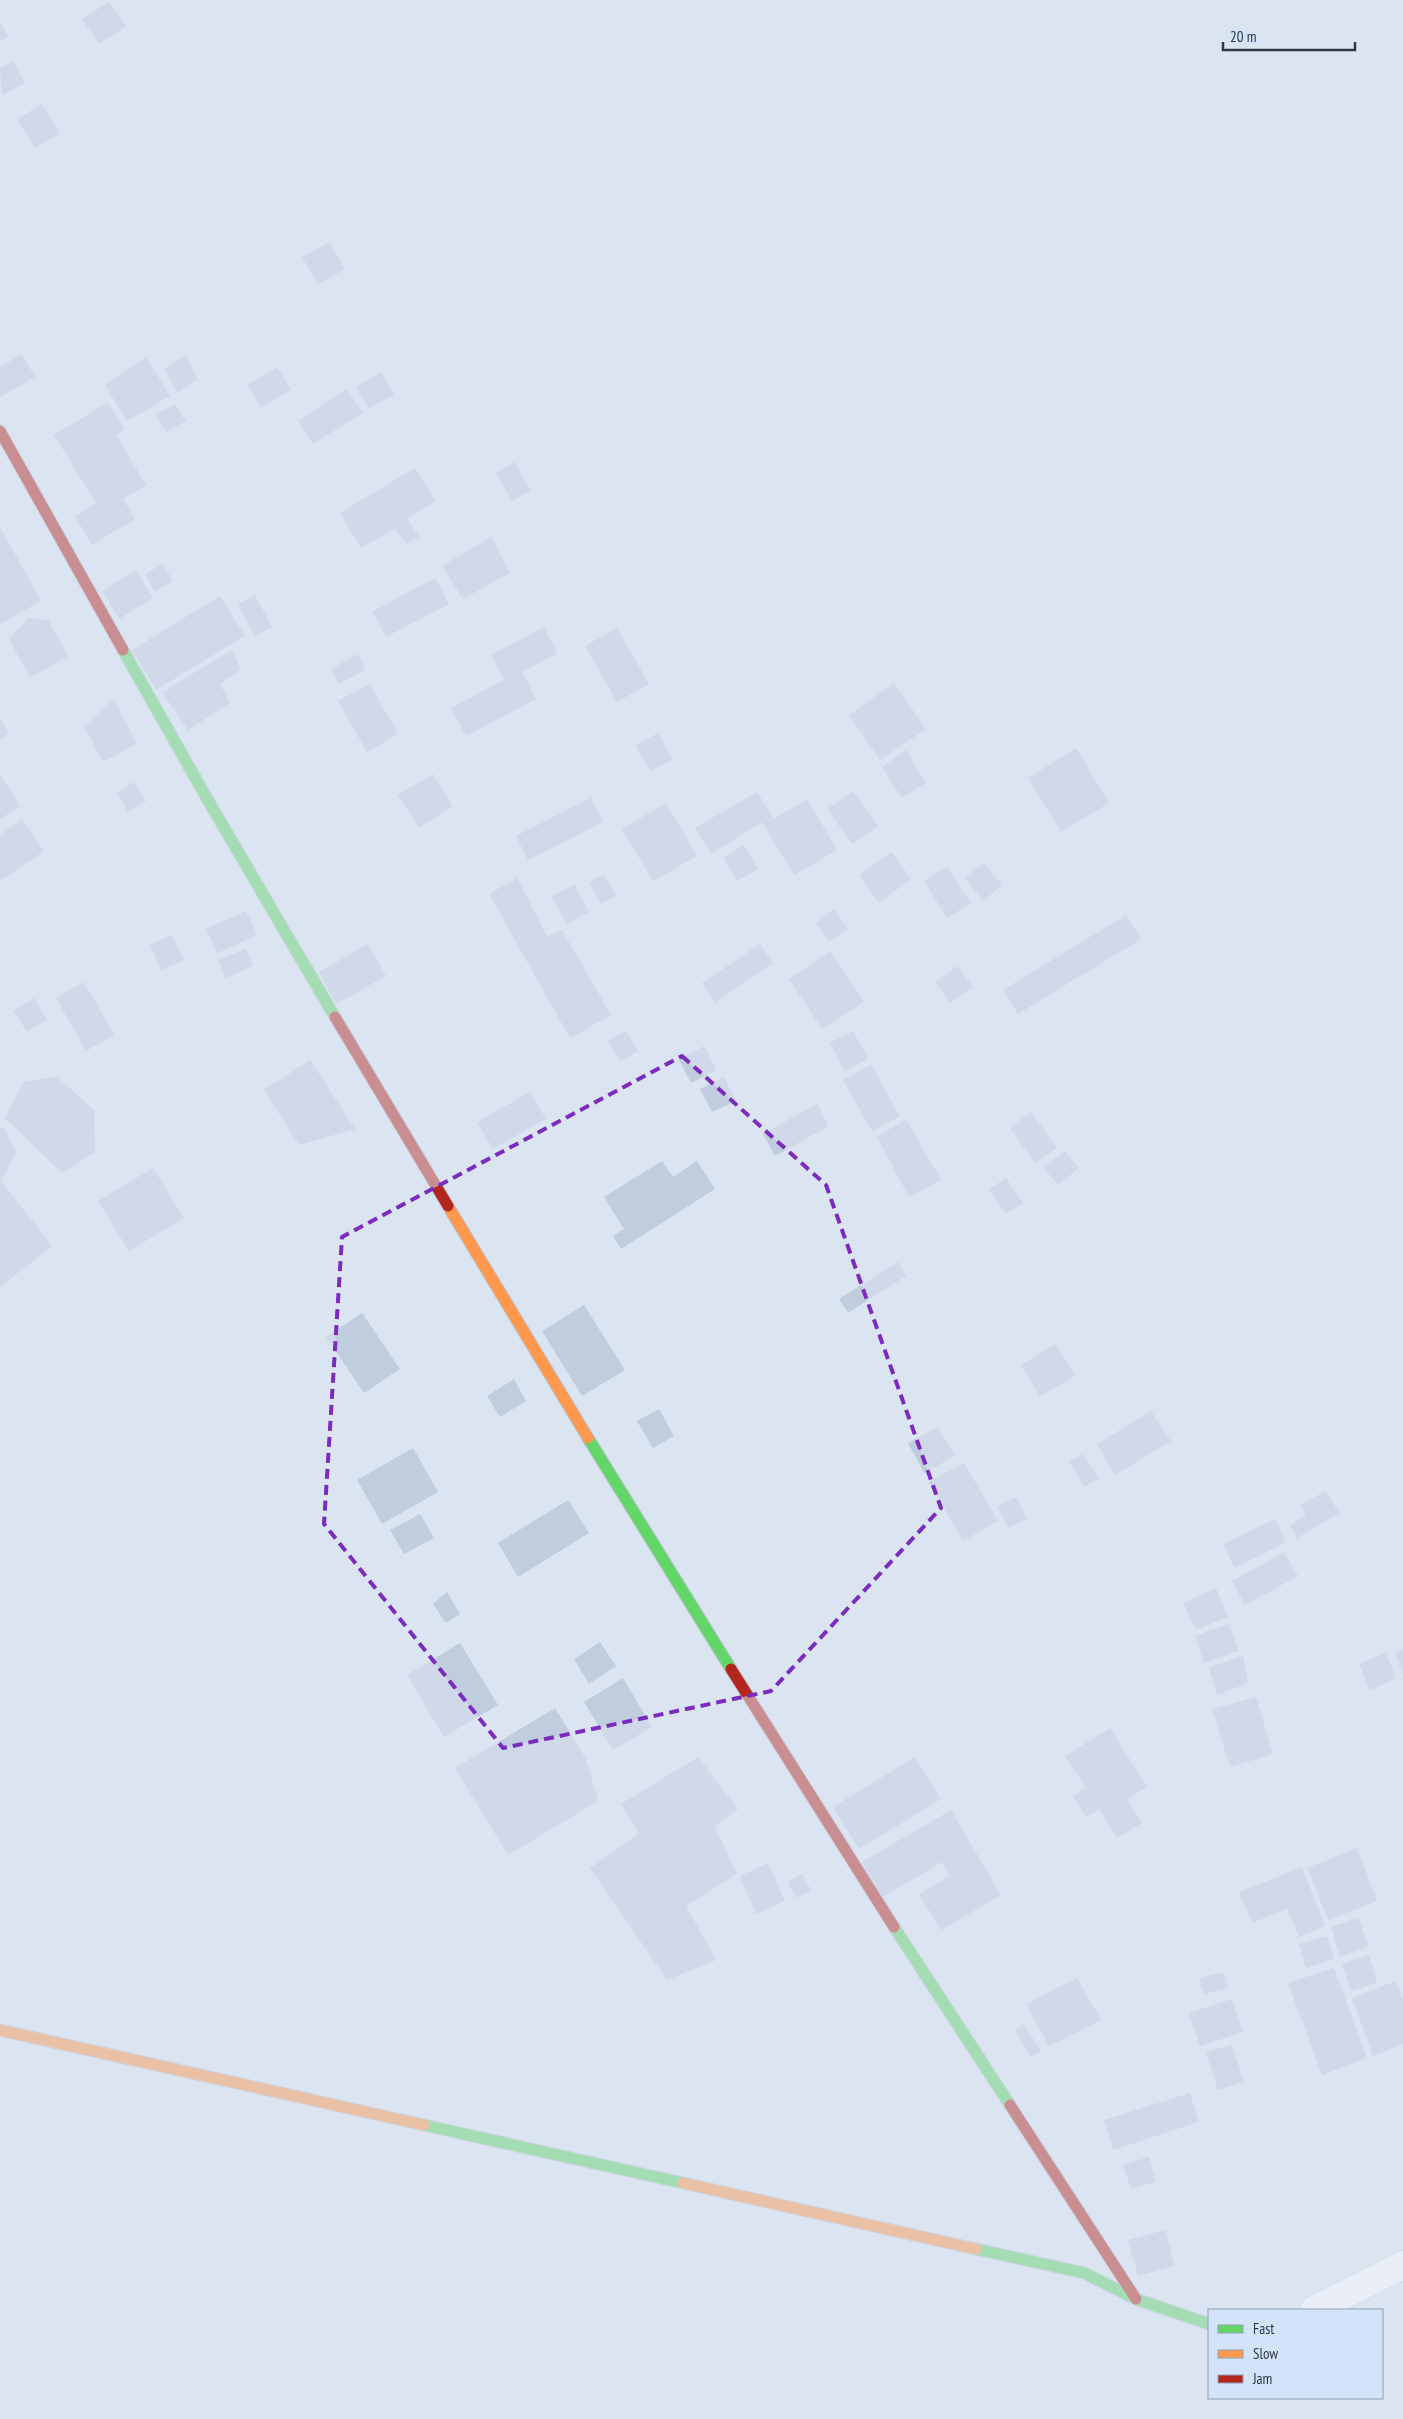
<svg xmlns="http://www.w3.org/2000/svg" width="1403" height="2419" font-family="'PT Sans Narrow',sans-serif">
<rect width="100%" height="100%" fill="#dbe4f1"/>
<path fill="#c0cddf" d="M109,2L126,26L99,44L82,19Z
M0,22L8,36L0,41Z
M13,61L25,83L2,95L0,68Z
M42,104L60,134L35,148L17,119Z
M330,242L345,269L318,284L302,257Z
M22,354L35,377L0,397V367Z
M186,355L198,379L178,393L164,369Z
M146,357L170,396L127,421L105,385Z
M277,367L291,390L261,407L247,385Z
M381,372L394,394L369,409L356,387Z
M347,389L363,413L313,444L298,421Z
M108,402L125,429L116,435L146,485L123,499L135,519L92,545L75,516L96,503L54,435Z
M175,404L186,421L166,432L156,415Z
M514,462L531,490L512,501L496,473Z
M415,468L436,501L407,518L419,537L406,544L395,528L361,548L340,513Z
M0,527L41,601L0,624Z
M491,537L510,573L463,599L442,566Z
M163,564L173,581L155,592L145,574Z
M136,570L153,598L119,619L102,591Z
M435,578L449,604L386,637L372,612Z
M255,595L272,627L255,636L238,604Z
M220,596L245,636L156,690L132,650Z
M28,618L48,620L68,656L30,678L9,639Z
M544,627L557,654L522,672L536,699L466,736L451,708L504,680L491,655Z
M617,628L649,684L617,702L585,646Z
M232,650L241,669L220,684L230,703L188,730L162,692Z
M358,654L365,670L339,684L331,669Z
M894,683L926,729L880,760L849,715Z
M370,684L398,734L367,752L338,701Z
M114,699L137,744L103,762L85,728Z
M0,717L9,734L0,739Z
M658,733L673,759L651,771L635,746Z
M1076,748L1109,803L1061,832L1028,778Z
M906,750L926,783L902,798L882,767Z
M0,774L20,806L0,819Z
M433,774L453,806L419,828L398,795Z
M134,782L146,801L128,812L117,793Z
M853,791L878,826L852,844L827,809Z
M757,792L774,819L807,799L837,850L794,875L762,822L711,854L695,828Z
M591,798L603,822L528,860L516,836Z
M666,803L697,856L653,881L622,829Z
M22,819L44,851L0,881V835Z
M744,845L758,869L737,881L723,858Z
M892,852L911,879L879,903L859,875Z
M984,863L1002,885L983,901L965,878Z
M947,867L971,903L947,918L924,881Z
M604,874L616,896L601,904L589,882Z
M517,878L547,936L562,930L611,1015L570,1038L489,894Z
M575,885L589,912L567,924L551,896Z
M834,909L848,929L829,942L816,923Z
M246,911L257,935L217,953L206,929Z
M1126,915L1141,939L1018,1014L1003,990Z
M172,935L184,960L161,970L150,945Z
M368,944L386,976L336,1004L319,972Z
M760,944L773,963L715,1002L702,983Z
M246,949L253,966L225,978L218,960Z
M830,951L864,1002L822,1029L789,979Z
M958,966L973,987L950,1003L935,982Z
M84,982L114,1035L86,1051L56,998Z
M34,998L47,1020L27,1032L14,1011Z
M626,1031L638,1051L620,1062L608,1041Z
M853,1031L868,1059L845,1071L830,1043Z
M704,1046L717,1070L691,1083L679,1060Z
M310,1060L355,1129L299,1145L264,1090Z
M871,1065L900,1116L872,1131L843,1080Z
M56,1076L94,1110L95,1152L62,1173L5,1118L24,1082Z
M724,1077L736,1101L712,1112L700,1089Z
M530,1092L546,1119L493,1149L477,1122Z
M817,1104L829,1126L775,1156L763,1134Z
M1031,1112L1057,1148L1035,1163L1010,1128Z
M906,1119L941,1180L909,1197L877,1137Z
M4,1127L16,1153L1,1181L52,1246L0,1287V1129Z
M1065,1151L1079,1168L1058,1185L1044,1168Z
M662,1161L673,1177L697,1161L715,1189L621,1249L613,1236L624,1229L604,1197Z
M153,1168L184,1218L129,1251L98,1201Z
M1006,1178L1023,1203L1006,1214L989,1189Z
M898,1262L906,1276L848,1313L839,1299Z
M584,1305L625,1370L582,1396L542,1331Z
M362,1313L400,1369L364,1393L326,1337Z
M1056,1344L1075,1376L1040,1396L1021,1365Z
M514,1379L526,1401L500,1417L487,1396Z
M659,1409L674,1436L653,1448L637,1421Z
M1151,1411L1171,1441L1115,1475L1097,1444Z
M938,1427L955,1456L924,1473L908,1443Z
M413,1448L438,1492L382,1524L357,1480Z
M1083,1454L1099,1478L1084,1487L1069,1462Z
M964,1463L998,1521L963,1541L929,1482Z
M1326,1491L1339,1513L1297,1538L1290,1526L1306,1515L1300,1505Z
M1016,1497L1027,1519L1008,1528L998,1506Z
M568,1500L589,1533L518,1577L498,1543Z
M420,1514L434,1538L404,1554L390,1530Z
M1275,1519L1286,1542L1235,1568L1223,1544Z
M1284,1552L1298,1576L1245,1605L1232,1581Z
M1216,1588L1228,1617L1196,1630L1183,1603Z
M447,1592L460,1614L446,1623L433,1604Z
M1229,1624L1239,1651L1204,1663L1195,1636Z
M600,1642L616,1666L589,1684L574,1659Z
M460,1643L498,1705L444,1737L407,1675Z
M1403,1650V1675L1395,1652Z
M1386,1653L1396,1678L1370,1690L1359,1664Z
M1243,1656L1248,1683L1217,1695L1209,1667Z
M623,1678L652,1727L613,1750L584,1702Z
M1256,1697L1273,1754L1230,1767L1212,1709Z
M555,1708L586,1759L598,1801L508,1855L455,1768Z
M1110,1728L1147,1787L1127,1799L1142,1823L1117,1838L1099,1809L1086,1817L1073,1796L1086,1788L1065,1756Z
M698,1757L738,1809L715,1826L737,1874L686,1906L716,1960L667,1980L590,1868L639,1833L621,1804Z
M915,1757L941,1799L859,1849L833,1807Z
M951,1810L1001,1895L941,1930L919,1894L950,1876L942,1862L883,1897L862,1862Z
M1357,1848L1377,1901L1328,1920L1307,1868Z
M768,1863L785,1901L756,1914L740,1876Z
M1302,1867L1325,1926L1299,1937L1287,1909L1252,1923L1239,1892Z
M802,1874L811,1890L796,1898L787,1882Z
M1359,1918L1368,1947L1340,1957L1331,1927Z
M1327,1936L1334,1959L1306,1968L1299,1944Z
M1369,1955L1377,1983L1351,1991L1342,1964Z
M1334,1968L1367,2058L1322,2075L1288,1983Z
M1224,1972L1228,1988L1204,1994L1199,1978Z
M1077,1978L1101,2020L1049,2046L1026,2004Z
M1396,1981L1403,2000V2044L1373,2056L1352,1998Z
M1232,1999L1243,2032L1200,2046L1189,2013Z
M1024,2024L1041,2051L1031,2057L1015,2030Z
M1232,2045L1244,2082L1218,2090L1206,2052Z
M1190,2093L1199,2122L1113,2150L1104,2120Z
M1149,2157L1156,2182L1131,2189L1123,2165Z
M1165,2230L1175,2266L1138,2276L1128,2240Z"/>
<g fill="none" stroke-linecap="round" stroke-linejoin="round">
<defs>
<path id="street" d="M1314,2310L1403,2265"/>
<path id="fast" d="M123,650L209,802L335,1017
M588,1438L731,1669
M894,1927L1010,2105
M424,2125L683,2183
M976,2249L1084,2273L1136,2299L1209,2324"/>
<path id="slow" d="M448,1206L588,1438
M0,2030L424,2125
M683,2183L976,2249"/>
<path id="jam" d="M0,431L123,650
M335,1017L448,1206
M731,1669L894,1927
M1010,2105L1136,2299"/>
</defs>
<use href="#street" stroke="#bac2ce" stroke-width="29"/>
<use href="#fast" stroke="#bac2ce" stroke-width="13"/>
<use href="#slow" stroke="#bac2ce" stroke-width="13"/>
<use href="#jam" stroke="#bac2ce" stroke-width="13"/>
<use href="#street" stroke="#fafbfd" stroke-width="28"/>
<use href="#fast" stroke="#63d668" stroke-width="11"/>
<use href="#slow" stroke="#ff974d" stroke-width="11"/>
<use href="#jam" stroke="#b3261e" stroke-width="11"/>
</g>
<path d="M0 0H1403V2419H0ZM682,1056L826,1185L941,1508L771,1691L503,1748L324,1524L342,1237Z" fill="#dbe4f1" fill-opacity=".55" fill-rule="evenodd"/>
<path fill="none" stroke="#7b2cbf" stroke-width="4" stroke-dasharray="10 6" stroke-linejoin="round" d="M682,1056L826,1185L941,1508L771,1691L503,1748L324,1524L342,1237Z"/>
<rect x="1208" y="2309" width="175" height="90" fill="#d2e3fa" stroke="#919fb1"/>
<rect x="1218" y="2325" width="25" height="8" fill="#63d668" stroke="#919fb1"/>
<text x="1253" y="2334" font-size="15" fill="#2f3843">Fast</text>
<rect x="1218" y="2350" width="25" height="8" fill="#ff974d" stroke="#919fb1"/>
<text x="1253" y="2359" font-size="15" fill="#2f3843">Slow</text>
<rect x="1218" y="2375" width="25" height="8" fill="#b3261e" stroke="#919fb1"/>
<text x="1253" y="2384" font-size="15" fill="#2f3843">Jam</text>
<path d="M1223 42v8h132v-8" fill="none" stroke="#2f3843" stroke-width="2.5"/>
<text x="1230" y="42" font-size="15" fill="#2f3843" stroke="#d2e3fa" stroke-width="4" paint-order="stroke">20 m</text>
</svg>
